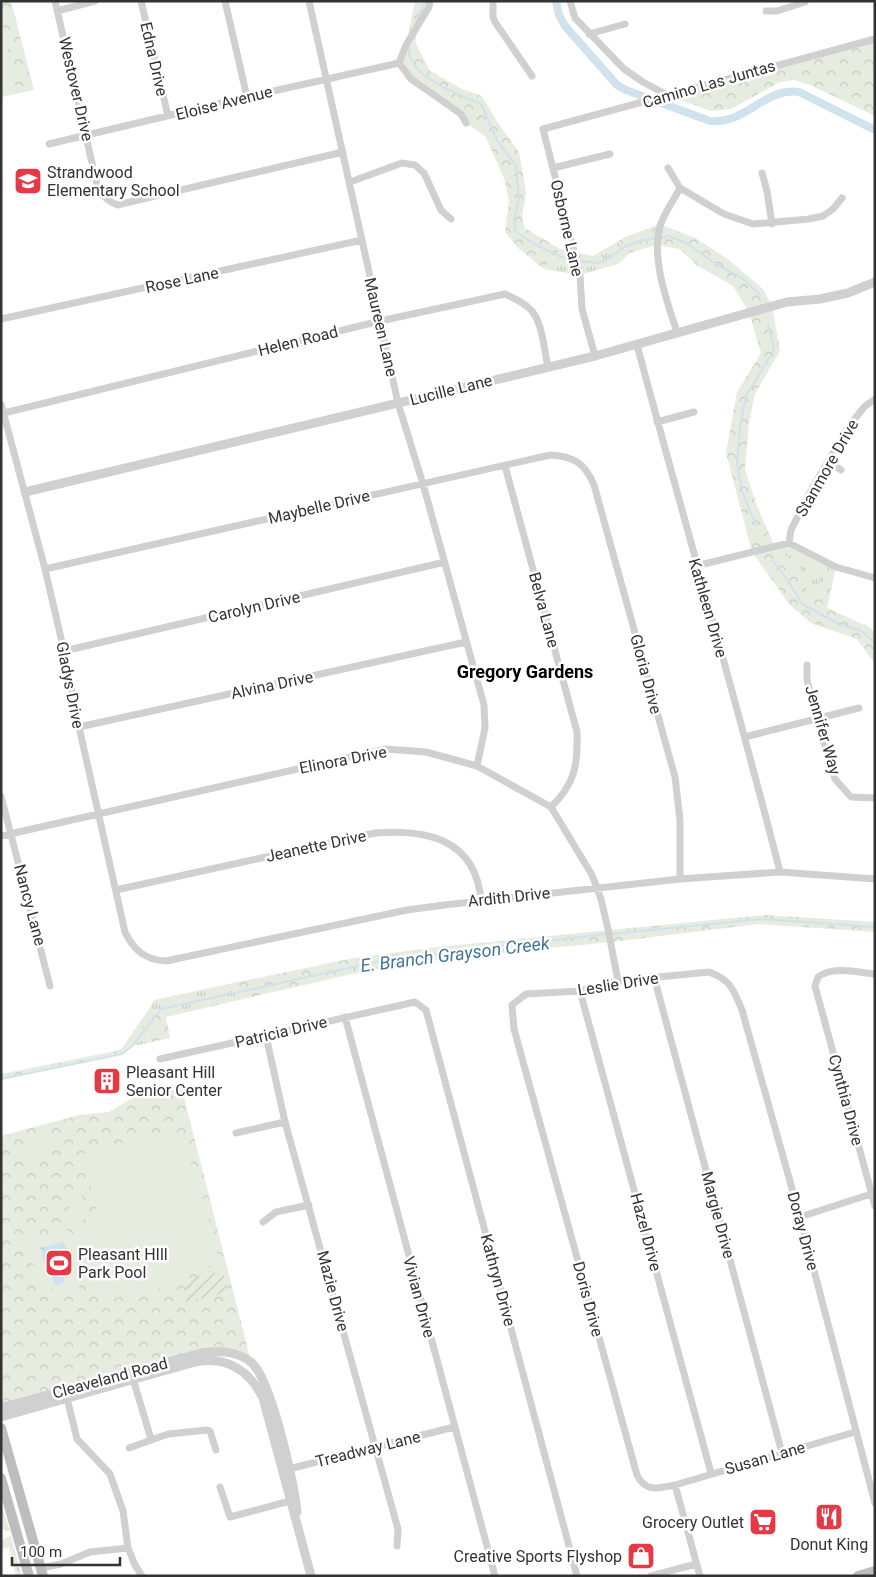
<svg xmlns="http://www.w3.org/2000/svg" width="876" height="1577" font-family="Roboto,sans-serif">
<defs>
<pattern id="grass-tufts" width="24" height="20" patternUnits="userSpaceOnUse" patternTransform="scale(1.25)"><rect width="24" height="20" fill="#e6ecdf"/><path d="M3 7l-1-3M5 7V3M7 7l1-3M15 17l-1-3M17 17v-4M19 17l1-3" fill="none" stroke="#c6cbc0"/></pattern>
<pattern id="forest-crowns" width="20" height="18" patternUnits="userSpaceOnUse" patternTransform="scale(1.25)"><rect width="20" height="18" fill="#e6ecdf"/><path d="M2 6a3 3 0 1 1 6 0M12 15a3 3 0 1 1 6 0" fill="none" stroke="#c6cbc0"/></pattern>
<pattern id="garden-furrows" width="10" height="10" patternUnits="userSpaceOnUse" patternTransform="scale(1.25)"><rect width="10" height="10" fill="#e6ecdf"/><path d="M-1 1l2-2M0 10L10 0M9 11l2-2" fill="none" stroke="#c6cbc0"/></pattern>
<pattern id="water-ripples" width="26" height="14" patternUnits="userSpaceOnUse" patternTransform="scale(1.25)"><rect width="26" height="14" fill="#cfe2ee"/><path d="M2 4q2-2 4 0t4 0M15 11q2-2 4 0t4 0" fill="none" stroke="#b2c2cd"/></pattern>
</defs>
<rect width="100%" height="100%" fill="#fff"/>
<path fill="url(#grass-tufts)" d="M617,242L630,253L618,264L580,275L544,269L560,249L593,256Z
M789,543L836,567L819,591L809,599L800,567L775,547Z
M437,947L431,960L380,968L352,974L354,958Z
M238,982L235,1001L166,1017L149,1009L154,1000Z
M147,1027L148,1043L132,1046L122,1054L121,1050L135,1029Z
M1,1503L10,1531H8L2,1529Z
M11,1536L22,1576H16L9,1547L1,1549V1540Z"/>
<path fill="url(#forest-crowns)" d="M1,1H11L34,90L1,97Z
M415,1H430L419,21L415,42L430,71L462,89L482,96L498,123L519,152L526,193L522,218L525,228L560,249L544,269L518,248L505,232L509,201L504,178L485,136L466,123L461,114L411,79L399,63L406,45Z
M875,39V116L810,85L794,80L780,82L731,109L711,111L667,95Z
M660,224L697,239L729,260L763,289L772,306L780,351L755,394L749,423L745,469L757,506L775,547L800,567L809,599L818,591L821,574L836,567L827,608L871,628L875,634V664L857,639L811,623L789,604L752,552L726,453L737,392L761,353L749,312L733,286L698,266L680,249L656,245L630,253L617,242L625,237Z
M765,915L875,922V932L759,924L611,942L431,960L437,947Z
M354,958L352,974L235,1001L238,982Z
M149,1009L166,1017L170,1038L148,1043L147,1027L135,1029Z
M121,1050L122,1054L1,1079V1074Z
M170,1085L173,1088L181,1085L251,1362L219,1351L1,1408V1136L79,1115L109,1112L137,1095L147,1092L156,1093L163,1087Z"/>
<path fill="url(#garden-furrows)" d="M214,1272L216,1274L223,1272L229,1292L186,1302V1280Z"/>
<path fill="#e6ecdf" d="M1,16L16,88L14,94L1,97Z
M173,1131C194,1152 211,1229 219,1260L206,1268L187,1274L181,1281L169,1286L132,1295L103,1300L93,1279L87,1280L85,1277L80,1278L81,1282L78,1283L81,1293L71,1296L68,1290L54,1294L52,1283L46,1285L38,1280L29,1247L22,1249L20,1244L68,1230L75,1243C80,1231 89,1228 98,1219L84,1153Z
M48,1133L57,1142L29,1167L21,1158Z
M81,1192L89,1218L73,1223L66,1197Z"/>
<path fill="url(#water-ripples)" d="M64,1242L68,1253L44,1262L40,1248Z
M59,1264L65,1283L55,1286L49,1267Z"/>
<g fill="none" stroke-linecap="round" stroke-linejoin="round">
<path stroke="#cfe2ee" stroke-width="2" d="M416,22L425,1
M409,47C409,51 409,56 411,59C419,80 462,96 481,104L497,140L516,166L519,199L514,218L515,231C528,241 560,259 575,261
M661,238L668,236L688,244L716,264L742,278L760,295
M580,261L598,263L608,259L624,247L640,241L656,238
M756,526L742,491L737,462L741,421L746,396L774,350L768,325
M773,561L789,582L802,604L841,625L860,630L875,643
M611,934L762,919L875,927
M1,1079L122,1054L132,1046L161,1009L385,960L606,934"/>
<path stroke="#cfe2ee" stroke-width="8" d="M556,1L559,15L565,26L617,85L626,90L710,121C745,125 765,87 799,92L875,130"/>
<path stroke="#d0d0d0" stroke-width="7" d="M55,1L98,189C103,197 108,201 117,205L343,152
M141,1L168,116
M225,1L247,97
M309,1L398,403L423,484L484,705L485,728L477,766
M430,1L429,7L406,45L399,63L411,79L461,114L466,123
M493,1V17L495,22L532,76
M570,1L575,18L624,69L643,82L667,95
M57,11L95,1
M766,11H777L805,2
M589,34L625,24
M49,144L247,97L399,63
M553,168L610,154
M668,168L680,188L724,214L753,224L809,219L823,216L833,209L842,198
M762,173L767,191L772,224
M350,182L402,163L415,165L424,173L441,210L451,219
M1,319L362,240
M677,332C667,302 651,258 660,226C664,213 674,200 680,188
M637,345C684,521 735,695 780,872
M595,356L582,309L580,275L543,129L875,39
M1,404L45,569L64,651L79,727L125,932C134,951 146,960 166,961L407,910L444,905L680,879L780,872L875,879
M4,413L380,321L505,294C514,298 525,303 532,311C543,325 544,350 548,367
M657,422L694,412
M828,462L841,470
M505,466L577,732C578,765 575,784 551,807
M789,543L791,530L809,494L847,429L864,407L875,399
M696,566L789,543L836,567L875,578
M45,569L550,455C573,456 585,463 594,485L675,777L680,820V879
M64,651L445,562
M807,665V680L817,719L835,779L851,797L875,798
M79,727L466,642
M745,737L859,708
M1,796L50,986
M1,836L386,749L426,752L477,766L551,807L592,875L601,899L608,929L618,981
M116,890L375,833C427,829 476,839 481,901
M875,974C856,972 833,966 818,977L815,986L875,1206
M654,977L782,1453
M580,991L711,1473
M345,1017L495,1576
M266,1036L285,1122L398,1529L397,1546
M160,1059L415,1002L426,1010L577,1576
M236,1133L285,1122
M800,1217L871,1194
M263,1222L276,1212L309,1205
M133,1379L151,1439
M66,1394L77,1439L110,1474L123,1511L128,1548L135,1565L142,1576
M855,1432L675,1485C658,1488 646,1493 637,1475L514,1029L512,1005L526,994L580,991L618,981L709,972C731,980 733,989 742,1010L800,1217L875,1503
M129,1448L168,1434L207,1430L210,1431L216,1450
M285,1470L454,1427
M675,1485L700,1576
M220,1487L230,1517L290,1501
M41,1568L61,1564L90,1552L128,1548
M651,1576L696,1564"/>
<path stroke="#d0d0d0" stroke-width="9" d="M25,492L595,356L787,302L820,299L848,293L875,282
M1,1408L201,1353C219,1351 237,1350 252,1363C271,1380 295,1485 297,1512
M1,1417L195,1362C226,1356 249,1370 263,1398L311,1576"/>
<path stroke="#bdbdbd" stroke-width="10" d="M1,1428L43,1576
M1,1478L29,1576
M858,1576L875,1571"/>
</g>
<defs>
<symbol id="school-square" viewBox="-11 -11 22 22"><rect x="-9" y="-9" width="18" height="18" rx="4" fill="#e63946" stroke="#fff"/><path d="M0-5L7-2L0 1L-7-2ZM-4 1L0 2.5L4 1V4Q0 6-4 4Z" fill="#fff"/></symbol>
<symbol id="building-square" viewBox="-11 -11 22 22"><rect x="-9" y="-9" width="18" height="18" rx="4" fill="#e63946" stroke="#fff"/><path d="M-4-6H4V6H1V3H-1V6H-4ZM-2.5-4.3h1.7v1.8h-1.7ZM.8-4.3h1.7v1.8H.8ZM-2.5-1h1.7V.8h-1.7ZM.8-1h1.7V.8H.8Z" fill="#fff"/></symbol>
<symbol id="stadium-square" viewBox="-11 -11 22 22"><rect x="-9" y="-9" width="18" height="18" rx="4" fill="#e63946" stroke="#fff"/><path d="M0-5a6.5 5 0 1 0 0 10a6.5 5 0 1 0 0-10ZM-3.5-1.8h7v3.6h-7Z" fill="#fff"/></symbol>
<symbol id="restaurant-square" viewBox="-11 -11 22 22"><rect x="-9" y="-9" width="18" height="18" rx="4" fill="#e63946" stroke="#fff"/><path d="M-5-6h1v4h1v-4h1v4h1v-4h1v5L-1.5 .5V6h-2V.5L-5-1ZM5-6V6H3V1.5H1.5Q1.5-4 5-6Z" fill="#fff"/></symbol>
<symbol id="supermarket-square" viewBox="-11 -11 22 22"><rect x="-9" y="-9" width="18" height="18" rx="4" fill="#e63946" stroke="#fff"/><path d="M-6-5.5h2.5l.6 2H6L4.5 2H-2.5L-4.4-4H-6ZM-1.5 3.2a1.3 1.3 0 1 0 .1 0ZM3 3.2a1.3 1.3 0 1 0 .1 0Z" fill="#fff"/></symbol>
<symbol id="shop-square" viewBox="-11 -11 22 22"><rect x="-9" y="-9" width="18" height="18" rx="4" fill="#e63946" stroke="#fff"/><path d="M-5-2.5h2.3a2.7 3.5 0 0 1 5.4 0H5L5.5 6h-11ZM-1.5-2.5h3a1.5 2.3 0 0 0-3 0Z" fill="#fff"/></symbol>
</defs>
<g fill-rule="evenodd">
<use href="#school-square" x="12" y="165" width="32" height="32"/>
<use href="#building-square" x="91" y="1065" width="32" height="32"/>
<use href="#stadium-square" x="43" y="1247" width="32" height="32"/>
<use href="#restaurant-square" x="813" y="1501" width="32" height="32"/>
<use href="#supermarket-square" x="747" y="1506" width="32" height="32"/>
<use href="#shop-square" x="625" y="1540" width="32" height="32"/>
</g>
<g text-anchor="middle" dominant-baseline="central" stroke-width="5" stroke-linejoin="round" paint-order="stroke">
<g font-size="16" fill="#333" stroke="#fff">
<text transform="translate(154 59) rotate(77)">Edna Drive</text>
<text transform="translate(709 84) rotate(-16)">Camino Las Juntas</text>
<text transform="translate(76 89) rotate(77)">Westover Drive</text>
<text transform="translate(224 103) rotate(-14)">Eloise Avenue</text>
<text transform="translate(567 228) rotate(77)">Osborne Lane</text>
<text transform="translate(182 280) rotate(-12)">Rose Lane</text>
<text transform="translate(381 327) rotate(77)">Maureen Lane</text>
<text transform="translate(298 341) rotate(-14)">Helen Road</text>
<text transform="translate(451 390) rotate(-14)">Lucille Lane</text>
<text transform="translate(827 468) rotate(-60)">Stanmore Drive</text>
<text transform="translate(319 507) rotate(-13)">Maybelle Drive</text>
<text transform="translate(254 607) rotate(-13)">Carolyn Drive</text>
<text transform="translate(708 608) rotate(74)">Kathleen Drive</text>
<text transform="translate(544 610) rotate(75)">Belva Lane</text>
<text transform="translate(646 674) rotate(75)">Gloria Drive</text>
<text transform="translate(70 685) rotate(79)">Gladys Drive</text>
<text transform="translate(272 685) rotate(-12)">Alvina Drive</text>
<text transform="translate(823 730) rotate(74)">Jennifer Way</text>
<text transform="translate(343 760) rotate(-11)">Elinora Drive</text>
<text transform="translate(316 846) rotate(-12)">Jeanette Drive</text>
<text transform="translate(509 897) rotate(-6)">Ardith Drive</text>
<text transform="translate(30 905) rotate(75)">Nancy Lane</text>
<text transform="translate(618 984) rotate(-9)">Leslie Drive</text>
<text transform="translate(281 1032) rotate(-13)">Patricia Drive</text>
<text transform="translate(846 1100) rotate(75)">Cynthia Drive</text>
<text transform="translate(718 1215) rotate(75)">Margie Drive</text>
<text transform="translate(803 1231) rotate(75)">Doray Drive</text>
<text transform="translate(646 1232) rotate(75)">Hazel Drive</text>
<text transform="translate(498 1280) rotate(75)">Kathryn Drive</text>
<text transform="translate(333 1291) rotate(75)">Mazie Drive</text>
<text transform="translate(419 1297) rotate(75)">Vivian Drive</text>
<text transform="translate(588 1299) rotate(75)">Doris Drive</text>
<text transform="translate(110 1378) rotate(-15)">Cleaveland Road</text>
<text transform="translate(368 1449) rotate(-14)">Treadway Lane</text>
<text transform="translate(765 1458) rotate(-16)">Susan Lane</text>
</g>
<g font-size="16" fill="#333" stroke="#fff" text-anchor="start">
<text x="47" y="172">Strandwood<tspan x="47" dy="18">Elementary School</tspan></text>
<text x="126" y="1072">Pleasant Hill<tspan x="126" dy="18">Senior Center</tspan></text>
<text x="78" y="1254">Pleasant HIll<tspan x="78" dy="18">Park Pool</tspan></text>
<text x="744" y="1522" text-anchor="end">Grocery Outlet</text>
<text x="829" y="1544" text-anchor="middle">Donut King</text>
<text x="622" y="1556" text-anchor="end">Creative Sports Flyshop</text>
</g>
<g font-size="18" font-weight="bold" fill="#000" stroke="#fff">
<text x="525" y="671">Gregory Gardens</text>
</g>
<g font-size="18" font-style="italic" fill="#3f7597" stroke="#fff">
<text transform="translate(455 954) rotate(-7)">E. Branch Grayson Creek</text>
</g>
</g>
<rect width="876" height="1577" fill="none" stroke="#333333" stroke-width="5"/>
<path d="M12 1557v8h108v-8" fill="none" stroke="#333333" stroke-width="2.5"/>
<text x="20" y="1557" font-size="15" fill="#333333" stroke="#ffffff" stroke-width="4" paint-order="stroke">100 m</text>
</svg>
